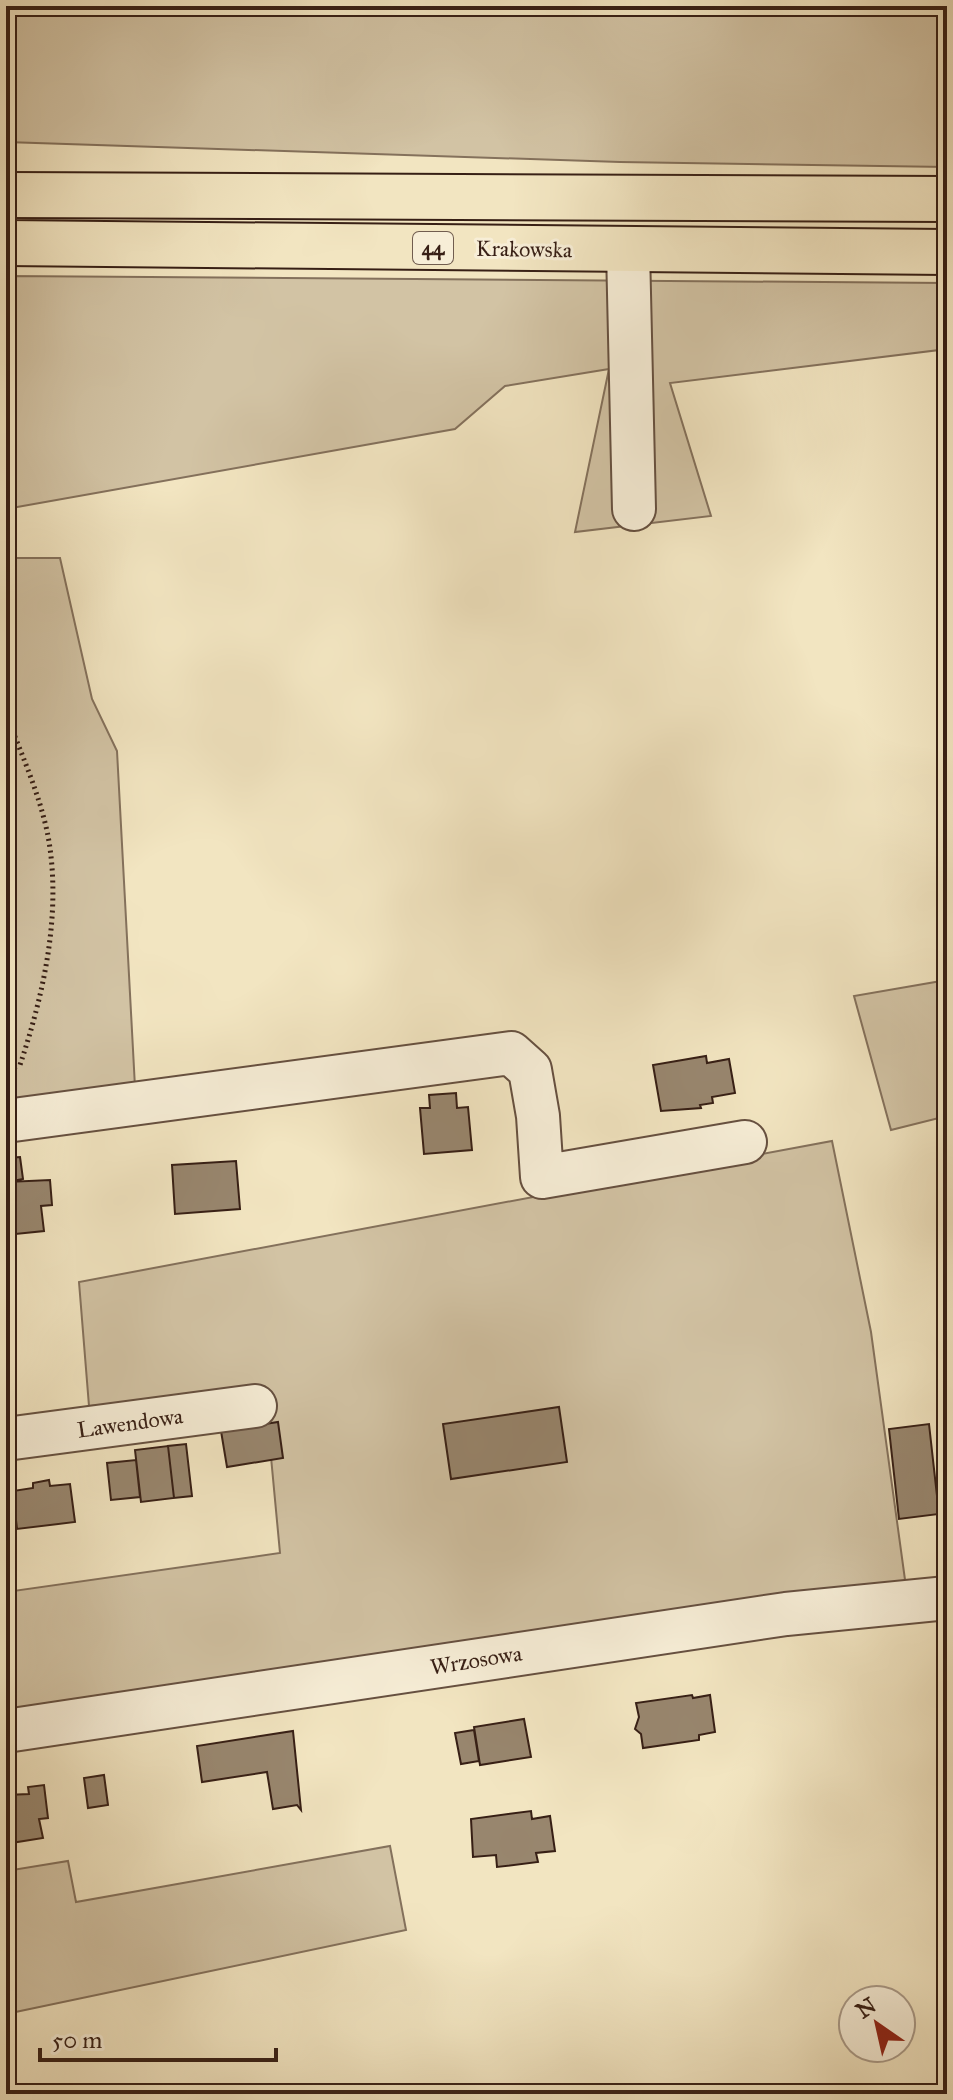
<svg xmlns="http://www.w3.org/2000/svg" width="953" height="2100" font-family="'IM FELL Great Primer',serif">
<rect width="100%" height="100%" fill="#f2e5c1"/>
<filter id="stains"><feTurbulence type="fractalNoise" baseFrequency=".0025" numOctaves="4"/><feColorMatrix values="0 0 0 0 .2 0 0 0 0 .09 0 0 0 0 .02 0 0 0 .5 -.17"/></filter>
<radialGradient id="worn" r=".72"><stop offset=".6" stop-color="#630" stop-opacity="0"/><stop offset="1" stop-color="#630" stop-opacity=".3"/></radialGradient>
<path fill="#d2c3a4" stroke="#84715c" stroke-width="2" d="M6,6H947V167L620,162L6,142Z
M6,276L947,283V349L670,383L711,516L575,532L609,369L505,386L455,429L6,509Z
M6,558H60L92,699L117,751L135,1087L6,1103Z
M947,980V1116L891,1130L854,996Z
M832,1141L871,1332L906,1587L6,1718V1592L280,1553L265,1393L89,1406L79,1282Z
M390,1846L406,1930L6,2014V1871L68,1861L76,1902Z"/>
<path fill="#98866e" stroke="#371f15" stroke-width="2" d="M706,1056L707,1063L729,1059L735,1093L712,1097L713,1103L700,1105L701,1108L661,1111L653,1065Z
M456,1093L457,1108L468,1107L472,1150L424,1154L420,1108H430L429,1095Z
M20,1157L23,1179L7,1182L6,1158Z
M236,1161L240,1209L175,1214L172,1165Z
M6,1177L7,1182L50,1180L52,1205L41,1206L44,1231L6,1235Z
M559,1407L567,1462L451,1479L443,1424Z
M278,1422L283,1458L227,1467L221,1431Z
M929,1424L939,1514L899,1519L889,1429Z
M186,1444L192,1496L174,1498L168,1446Z
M168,1446L174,1498L141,1502L135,1450Z
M136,1460L140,1497L111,1500L107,1463Z
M49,1480L50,1486L70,1484L75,1522L17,1529L16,1520L8,1515L14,1504L13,1491L33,1488V1483Z
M692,1695L693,1698L710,1695L715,1732L699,1735V1740L643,1748L641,1734L635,1729L639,1717L636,1703Z
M524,1719L531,1757L480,1765L474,1727Z
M474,1730L479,1761L461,1764L455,1733Z
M293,1731L301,1810L297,1805L273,1809L267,1772L202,1782L197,1746Z
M104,1775L108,1805L88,1808L84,1778Z
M44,1785L48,1818L39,1819L43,1838L11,1843L6,1795L29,1794L28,1787Z
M531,1811L532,1819L550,1816L555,1851L536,1853L538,1862L497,1867L496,1855L473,1857L471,1819Z"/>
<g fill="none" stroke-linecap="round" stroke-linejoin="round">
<defs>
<path id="minor" d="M628,250L634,509
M6,1121L511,1053L530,1070L538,1116L542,1177L745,1142
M6,1439L255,1406
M6,1731L786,1614L947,1598"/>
<path id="major" d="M6,195L947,199
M6,243L947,252"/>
</defs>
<use href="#minor" stroke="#665040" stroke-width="46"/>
<use href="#major" stroke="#371f15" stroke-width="48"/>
<path stroke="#371f15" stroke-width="5" stroke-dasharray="2 4" stroke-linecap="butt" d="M6,714C21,753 40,795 48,836C62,912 44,993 20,1065L6,1070"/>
<use href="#minor" stroke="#f7eed7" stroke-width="42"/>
<use href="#major" stroke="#f2e5c1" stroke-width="44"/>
</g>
<g text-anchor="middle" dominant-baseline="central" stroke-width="6" stroke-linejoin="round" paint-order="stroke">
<rect fill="#f7eed7" stroke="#715d4f" stroke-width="2" x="413" y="232" width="40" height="32" rx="6"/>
<g font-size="20" font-weight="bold" fill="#371f15">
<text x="433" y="248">44</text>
</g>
<g font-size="22" fill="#371f15" stroke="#f7eed7">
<text transform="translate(524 249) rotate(1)">Krakowska</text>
<text transform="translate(130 1423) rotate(-8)">Lawendowa</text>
<text transform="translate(476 1660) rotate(-9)">Wrzosowa</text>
</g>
</g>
<rect width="953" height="2100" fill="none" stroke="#f2e5c1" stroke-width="32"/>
<rect x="8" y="8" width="937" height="2084" fill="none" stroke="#371f15" stroke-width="4"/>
<rect x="16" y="16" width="921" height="2068" fill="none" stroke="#371f15" stroke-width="2"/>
<g transform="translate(877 2024) rotate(326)"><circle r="38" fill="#f7eed7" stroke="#aa9b89" stroke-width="2"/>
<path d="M0-6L14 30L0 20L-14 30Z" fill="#8f2418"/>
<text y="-12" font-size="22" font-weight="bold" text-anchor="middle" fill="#371f15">N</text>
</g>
<path d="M40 2048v12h236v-12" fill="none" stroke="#371f15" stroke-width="4"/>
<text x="52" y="2048" font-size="24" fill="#371f15" stroke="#f7eed7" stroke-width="6" paint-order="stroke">50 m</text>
<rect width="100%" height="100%" filter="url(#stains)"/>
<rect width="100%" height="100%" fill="url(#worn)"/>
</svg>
